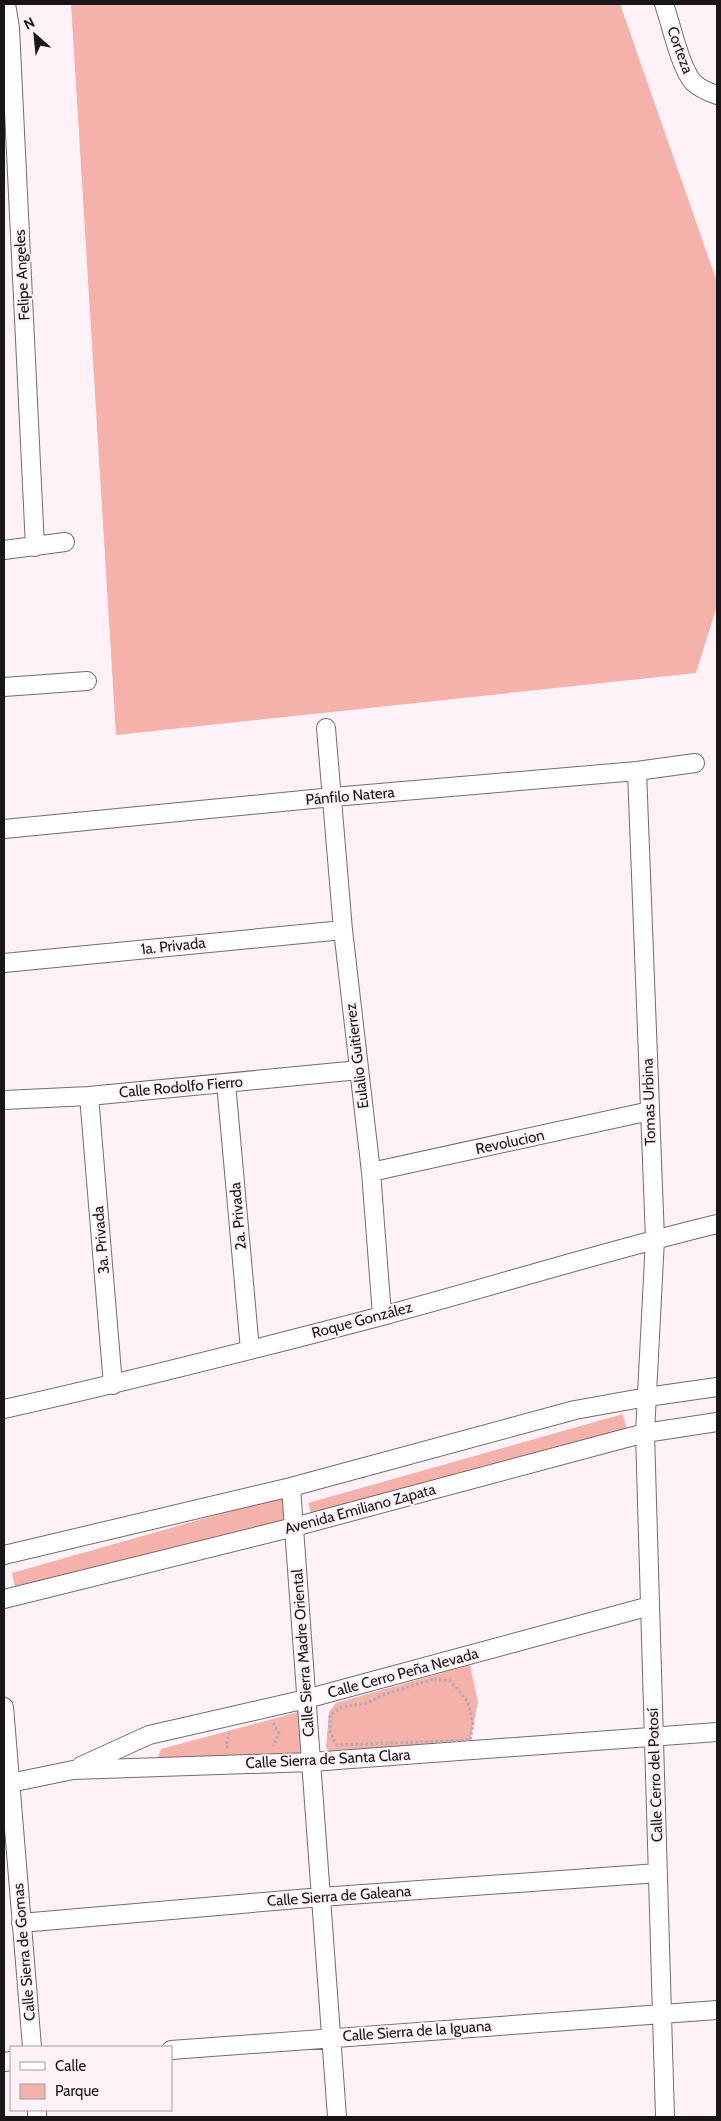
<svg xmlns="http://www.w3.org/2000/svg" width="721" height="2121" font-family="Cabin,sans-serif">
<rect width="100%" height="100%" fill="#fef2f8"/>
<path fill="#f4b2aa" d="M71,4H620L717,282V606L696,673L116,735Z
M623,1414L630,1444L314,1524L308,1503Z
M287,1495L291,1530L18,1601L12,1573Z
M470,1665L478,1702L470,1740L340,1759H335L326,1747L329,1712L336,1703Z
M306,1710V1758L161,1767L158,1757L161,1749Z"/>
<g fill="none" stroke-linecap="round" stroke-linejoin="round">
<defs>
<path id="minor" d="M6,4L10,28L35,547
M664,4C671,24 680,67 693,82C700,89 708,92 717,95
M4,550L65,542
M4,687L87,681
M326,728L343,930L371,1172L382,1315
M637,771L655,1239L645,1433L665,2117
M4,829L333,797L637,771L695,763
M4,963L343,930
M226,1083L250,1350
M89,1096L113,1385
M4,1100L89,1096L359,1070
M371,1172L650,1111
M4,1409C130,1381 256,1349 382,1316C494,1286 605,1251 717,1224
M291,1487L337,2117
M4,1555L291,1487L575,1410L647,1397L717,1387
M4,1599L294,1527L645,1433L717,1422
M4,1707L32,2047
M81,1766L149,1735L306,1699L650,1606
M4,1783H10L73,1770L311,1762L717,1732
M21,1923L321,1897L658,1873
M171,2050L717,2010
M4,2062L11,2061
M37,2110V2117"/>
</defs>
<use href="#minor" stroke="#756b70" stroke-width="20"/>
<path stroke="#b5abb0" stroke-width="3" stroke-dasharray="2.5 2.5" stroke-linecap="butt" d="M434,1679L451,1681L468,1702L473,1724L470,1740L337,1745L330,1732V1715L342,1707L367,1703L383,1695Z
M273,1723L279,1733L273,1746
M228,1748L226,1746L229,1733"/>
<use href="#minor" stroke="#fff" stroke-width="18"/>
</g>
<g text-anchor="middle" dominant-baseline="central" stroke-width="4" stroke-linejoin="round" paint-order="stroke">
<g font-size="15" fill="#1a1518" stroke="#fef2f8">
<text transform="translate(680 50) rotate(70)">Corteza</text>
<text transform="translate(22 275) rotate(-93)">Felipe Angeles</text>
<text transform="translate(350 796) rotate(-5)">Pánfilo Natera</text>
<text transform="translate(173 946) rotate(-6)">1a. Privada</text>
<text transform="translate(357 1056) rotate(-97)">Eulalio Guitierrez</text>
<text transform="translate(181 1087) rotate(-5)">Calle Rodolfo Fierro</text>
<text transform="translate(649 1102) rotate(-92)">Tomas Urbina</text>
<text transform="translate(510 1142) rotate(-12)">Revolucion</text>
<text transform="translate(238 1216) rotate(-95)">2a. Privada</text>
<text transform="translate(101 1240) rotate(-95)">3a. Privada</text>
<text transform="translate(362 1320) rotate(-15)">Roque González</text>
<text transform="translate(360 1509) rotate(-15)">Avenida Emiliano Zapata</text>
<text transform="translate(303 1653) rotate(-94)">Calle Sierra Madre Oriental</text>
<text transform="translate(403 1673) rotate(-15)">Calle Cerro Peña Nevada</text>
<text transform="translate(328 1759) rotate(-3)">Calle Sierra de Santa Clara</text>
<text transform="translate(655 1775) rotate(-92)">Calle Cerro del Potosí</text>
<text transform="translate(339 1896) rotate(-4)">Calle Sierra de Galeana</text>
<text transform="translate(24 1952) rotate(-95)">Calle Sierra de Gomas</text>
<text transform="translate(417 2031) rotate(-4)">Calle Sierra de la Iguana</text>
</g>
</g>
<rect width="721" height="2121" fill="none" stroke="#1a1518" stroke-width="10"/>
<rect x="10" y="2046" width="162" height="65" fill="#fef2f8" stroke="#a39a9e"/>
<rect x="20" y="2062" width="25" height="8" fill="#ffffff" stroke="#a39a9e"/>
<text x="55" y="2071" font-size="15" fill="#1a1518">Calle</text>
<rect x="20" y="2084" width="25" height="15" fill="#f4b2aa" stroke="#a39a9e"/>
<text x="55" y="2096" font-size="15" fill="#1a1518">Parque</text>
<g transform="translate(35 35) rotate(333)" stroke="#fef2f8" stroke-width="4" paint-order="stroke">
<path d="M0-4L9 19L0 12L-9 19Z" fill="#1a1518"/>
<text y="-8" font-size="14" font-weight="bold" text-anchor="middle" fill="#1a1518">N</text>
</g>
</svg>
